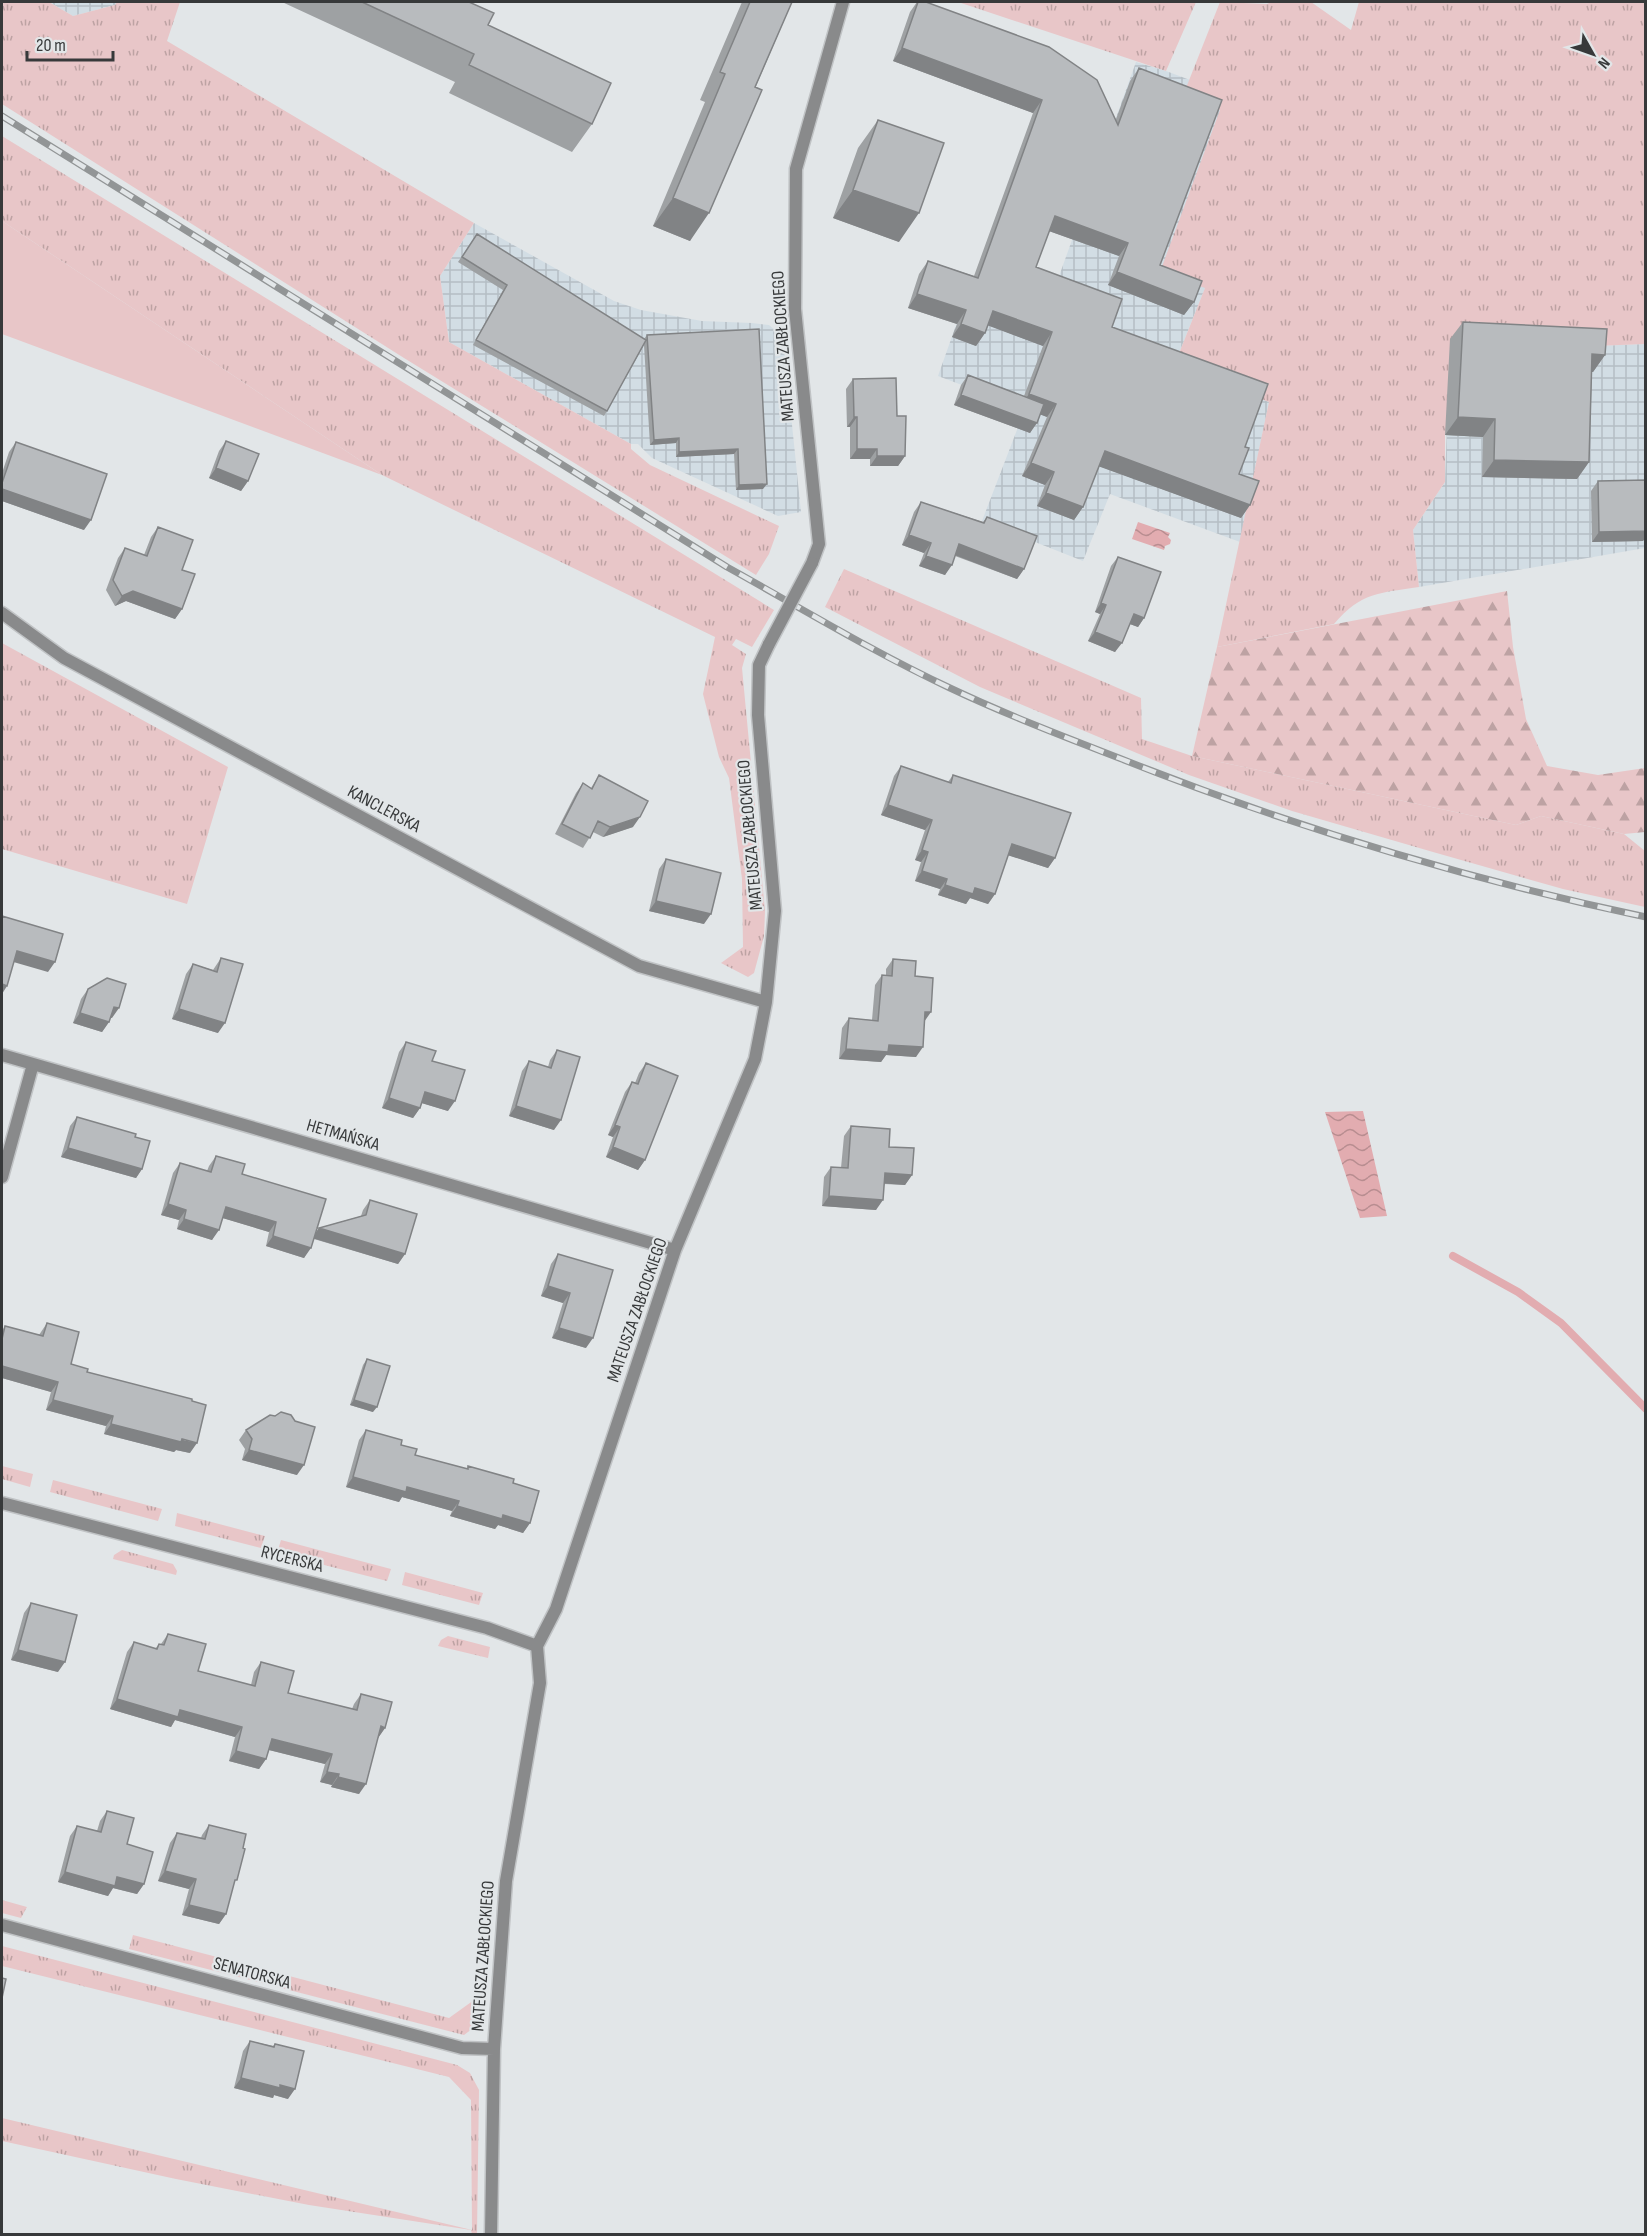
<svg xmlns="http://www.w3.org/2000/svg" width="1647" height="2236" font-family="'Sofia Sans Condensed',sans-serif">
<defs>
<pattern id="industrial-grid" width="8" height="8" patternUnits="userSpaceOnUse" patternTransform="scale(1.5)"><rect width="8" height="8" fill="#d2dde4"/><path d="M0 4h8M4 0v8" fill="none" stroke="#b5bec4"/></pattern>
<pattern id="grass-tufts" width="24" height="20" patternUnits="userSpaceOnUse" patternTransform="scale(1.5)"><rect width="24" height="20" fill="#e8c6c8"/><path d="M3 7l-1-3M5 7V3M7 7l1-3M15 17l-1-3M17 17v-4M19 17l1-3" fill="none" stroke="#bda2a3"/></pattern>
<pattern id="forest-firs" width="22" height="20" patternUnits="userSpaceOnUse" patternTransform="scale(1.5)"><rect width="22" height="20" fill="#e8c6c8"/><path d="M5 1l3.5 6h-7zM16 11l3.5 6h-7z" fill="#bda2a3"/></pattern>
<pattern id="water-waves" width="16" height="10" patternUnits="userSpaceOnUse" patternTransform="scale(1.5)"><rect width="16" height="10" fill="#e2acb0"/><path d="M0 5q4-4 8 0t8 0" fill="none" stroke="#b88d90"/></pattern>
</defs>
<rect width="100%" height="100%" fill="#e2e6e8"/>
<path fill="url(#industrial-grid)" d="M49,2H117L115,5L73,16Z
M1136,62L1166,71L1275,112L1174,366L1269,402L1240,542L1110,494L1083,561L982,521L1025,409L938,376L961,311L1044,318Z
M474,223L614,301L641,310L702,321L752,323L769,325L783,337L801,512L778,516L652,458L638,444H631L449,342L440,276Z
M1450,339L1595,346L1645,344V548L1419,587L1413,530L1445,482Z"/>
<path fill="url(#grass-tufts)" d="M2,2H49L73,16L115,5L117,2H180L167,41L474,223L440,276L449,342L631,444V449L650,465L779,526L769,554L756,575L404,358L2,104Z
M958,2H1196L1166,71Z
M1220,2L1267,4L1271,2H1311L1351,30L1359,2H1645V344L1595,346L1445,434V482L1413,530L1419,587C1380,593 1361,592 1334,624L1217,647L1269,402L1174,366L1205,288L1160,272L1220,110L1184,93Z
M2,136L774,610L752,647L736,639L732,645L746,654L742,668L765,911L764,936L754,973L748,977L721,963L743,947L742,879L729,778L719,757L703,694L715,637L382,475L2,221Z
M844,569L1141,698L1142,739L1192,756L1516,825L1541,816L1624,834L1645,851V907L1563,889L1433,852L1292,811L1189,775L980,687L825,607Z
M2,643L228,767L187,904L2,849Z
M2,1466L33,1474L30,1487L2,1479Z
M53,1480L162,1509L158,1521L50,1492Z
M177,1513L265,1536L261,1548L175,1526Z
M281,1540L391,1569L387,1581L277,1553Z
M122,1550L173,1564L177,1571L176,1575L113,1559L114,1555Z
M405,1572L483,1593L479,1605L402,1585Z
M448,1636L490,1647L488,1658L438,1646L441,1640Z
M2,1900L27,1907L21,1918L2,1913Z
M133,1935L449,2018L474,2000L476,2026L464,2035L129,1949Z
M2,1946L457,2065L470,2073L479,2090L477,2234H472L471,2230L309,2205L176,2179L2,2141V2118L472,2230L471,2100L449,2077L2,1966Z"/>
<path fill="url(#forest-firs)" d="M1507,591L1513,647L1526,719L1547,766L1598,775L1645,768V832L1624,834L1541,816L1516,825L1192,756L1217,647Z"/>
<path fill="#e8c6c8" d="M2,221L382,475L2,334Z"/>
<path fill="url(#water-waves)" d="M1138,522L1170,533L1168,537L1171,540L1170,544L1165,546L1164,550L1132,539Z
M1363,1111L1387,1216L1360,1218L1325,1112Z"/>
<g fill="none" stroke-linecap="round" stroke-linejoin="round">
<path stroke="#e2acb0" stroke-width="8" d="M1453,1256L1518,1292L1561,1323L1646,1409"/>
<defs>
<path id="street" d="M812,563L819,544L795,309L796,169L843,2
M2,613L64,658L639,966L766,1002
M2,1055L675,1250
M2,1177L33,1064
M2,1503L487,1628L537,1646L540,1683L506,1881L494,2049L491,2234
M537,1646L556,1609L675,1250L755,1059L766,1002L775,911L758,715L759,665L769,644
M2,1925L462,2048L494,2049"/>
</defs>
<use href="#street" stroke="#c0c3c5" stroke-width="15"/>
<use href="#street" stroke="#898a8b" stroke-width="12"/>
<defs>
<path id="rail" d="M2,116L727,567C801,608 873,652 950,688C1005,714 1062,736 1119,758C1290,826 1466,879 1646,917"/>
</defs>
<use href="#rail" stroke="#929596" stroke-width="7"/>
<use href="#rail" stroke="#e2e6e8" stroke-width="4.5" stroke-dasharray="14" stroke-linecap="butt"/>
<defs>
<path id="street-bridge" d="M769,644L812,563"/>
</defs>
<use href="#street-bridge" stroke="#c0c3c5" stroke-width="15" stroke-linecap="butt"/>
<use href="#street-bridge" stroke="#898a8b" stroke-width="12"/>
</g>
<path fill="#9ea1a3" d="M282,2H469L488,25L592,124L572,152L449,93L455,82Z
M742,2H792L690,241L653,226L705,102L700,100Z
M917,2H926L1116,119L1130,81L1139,68L1160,265L1194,302L1184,315L1108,285L1119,256L1049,231L1036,267L1112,327L1245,447L1239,474L1250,505L1241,518L1099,466L1083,507L1074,520L1037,506L1045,485L1022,476L1047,417L1040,414L1030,433L954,405L961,385L968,375L1024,396L1043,346L988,325L985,333L976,346L952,337L957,324L908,308L919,274L928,261L974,276L1033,113L893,61L910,12Z
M878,120L899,242L833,218L858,148Z
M477,234L644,339L647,335L759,329L763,489L736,490L734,454L676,457V443L650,445L644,345L604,416L473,345L503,290L458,262Z
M1463,322L1605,355L1593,372H1592L1589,462L1577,479L1482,477L1483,437L1445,435L1450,339Z
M853,379L897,416L905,456L898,466H870V459H850V427H847L846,389Z
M226,441L248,481L241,491L209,478L219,451Z
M16,442L84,530L2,501V473L9,452Z
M1598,481L1643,541L1592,542L1591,491Z
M921,502L983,522L987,517L1024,569L1017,579L955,556L945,575L919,566L924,553L902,545L914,512Z
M158,527L182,570V609L175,619L126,601L115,606L106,590L118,558L125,548L144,555L151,537Z
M1118,557L1144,618L1138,627L1130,624L1115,652L1088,641L1100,614L1095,612L1111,566Z
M901,766L948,782L953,775L1055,858L1048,868L1008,855L995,894L988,904L970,898L966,904L938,895L940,889L915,881L921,862L915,860L925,830L881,815L894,776Z
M599,775L633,827L603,837L593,832L583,848L555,834L576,793L583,783L591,788Z
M666,859L704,924L649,911L659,869Z
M221,958L218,1033L172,1019L186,974L193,964L213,970Z
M893,959L915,976L924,1022L916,1057L886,1055L881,1062L839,1059L842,1028L849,1018L872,1020L875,985L882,975H886V969Z
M88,989L112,1018H110L109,1022L102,1032L73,1023L81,999Z
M406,1042L432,1061L448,1111L422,1103L420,1108L413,1118L382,1108L399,1052Z
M557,1050L554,1130L509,1116L522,1071L529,1061L548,1067L550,1060Z
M646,1063L645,1160L638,1170L606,1157L613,1137L608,1135L625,1092L632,1082L635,1083L639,1073Z
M77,1117L135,1137L142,1169L136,1178L61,1157L70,1126Z
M851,1126L889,1147L912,1175L905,1185L884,1184L876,1210L822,1206L824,1177L831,1167L841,1168L844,1136Z
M216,1156L242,1174L315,1234L319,1228L361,1216L363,1210L370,1200L405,1254L398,1264L314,1239L304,1258L266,1246L269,1232L223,1218L212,1240L177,1229L179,1220L161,1215L173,1173L180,1163L207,1171L209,1166Z
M558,1254L586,1348L552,1338L563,1303L541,1296L551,1264Z
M47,1323L71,1364L87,1372L190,1453L176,1450L174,1452L104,1434L106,1426L46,1410L51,1392L2,1378V1331L5,1326L39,1335Z
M367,1359L373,1412L350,1405L363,1365Z
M295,1421L297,1475L242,1460L245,1449L239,1440L246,1430Z
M366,1430L401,1445L415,1455L467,1469L468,1466L513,1483L530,1523L523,1533L498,1525L495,1529L450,1516L452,1511L402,1497L399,1502L346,1487L359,1440Z
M31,1603L58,1672L11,1660L24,1613Z
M168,1634L198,1671L251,1685L254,1672L261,1662L288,1693L352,1709L354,1704L361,1694L385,1728L378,1738L359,1794L331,1787L332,1785L320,1782L325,1764L269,1750L266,1759L259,1769L229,1761L235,1737L175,1720L171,1727L110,1709L127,1652L134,1642L155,1649L159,1644H161Z
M107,1811L127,1844L144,1884L137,1894L113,1888L108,1896L58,1882L70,1836L77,1826L97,1831L100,1821Z
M209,1825L233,1886L226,1914L219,1924L182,1915L189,1889L158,1881L170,1843L177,1833L201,1838L202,1835Z
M250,2041L273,2046L275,2044L288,2099L274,2095L273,2098L234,2088L243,2051Z"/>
<path fill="#818385" d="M902,48L1042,100L1033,113L893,61Z
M853,190L919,213L899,242L833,218Z
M673,198L709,213L690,241L653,226Z
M1055,216L1128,243L1119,256L1046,230Z
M1117,272L1194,302L1184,315L1108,285Z
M917,294L966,310L957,324L908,308Z
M993,311L1052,332L1043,346L984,324Z
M961,324L985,333L976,346L952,337Z
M1592,354L1605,355L1593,372H1580Z
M1029,394L1056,404L1047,417L1020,407Z
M961,395L1037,423L1030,433L954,405Z
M854,417H857L850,427H847Z
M1458,417L1495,419L1483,437L1445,435Z
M679,438L676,443L650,445L654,440Z
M738,449L734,454L676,457L679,452Z
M857,449H877L870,459H850Z
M1105,451L1250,505L1241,518L1095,465Z
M877,456H905L898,466H870Z
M1494,460L1589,462L1577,479L1482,477Z
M1031,463L1054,472L1045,485L1022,476Z
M216,468L248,481L241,491L209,478Z
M767,484L763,489L736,490L739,485Z
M2,489L91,520L84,530L2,501Z
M1046,493L1083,507L1074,520L1037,506Z
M1646,531V538L1643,541L1592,542L1599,532Z
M909,535L931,543L924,553L902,545Z
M959,544L1024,569L1017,579L952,554Z
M926,556L952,565L945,575L919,566Z
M133,591L182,609L175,619L126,601L115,606L122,596Z
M1101,603L1106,605L1100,614L1095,612Z
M1134,614L1144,618L1138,627L1127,623Z
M1095,632L1122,643L1115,652L1088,641Z
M888,805L932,820L925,830L881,815Z
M640,817L633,827L603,837L610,827Z
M1012,844L1055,858L1048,868L1004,854Z
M922,850L928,852L921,862L915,860Z
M922,871L947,879L940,889L915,881Z
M945,885L975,888L995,894L988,904L970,898L966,904L938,895Z
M656,901L711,914L704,924L649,911Z
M17,951L55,962L48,972L10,961Z
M2,984L7,986L2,994Z
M114,1007L119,1008L112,1018L107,1017Z
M179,1009L225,1023L218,1033L172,1019Z
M925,1012H931L924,1022Z
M80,1013L109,1022L102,1032L73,1023Z
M889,1045L923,1047L916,1057L886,1055L881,1062L839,1059L846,1049Z
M425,1092L455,1101L448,1111L418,1102Z
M389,1098L420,1108L413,1118L382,1108Z
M516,1106L561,1120L554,1130L509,1116Z
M615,1125L620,1127L613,1137L608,1135Z
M613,1147L645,1160L638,1170L606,1157Z
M68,1148L142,1169L136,1178L61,1157Z
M885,1173L912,1175L905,1185L878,1183Z
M829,1196L883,1200L876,1210L822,1206Z
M168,1204L186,1210L179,1220L161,1215Z
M226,1207L276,1222L269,1232L219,1217Z
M184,1219L219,1230L212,1240L177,1229Z
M319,1228L405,1254L398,1264L312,1238Z
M273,1236L311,1248L304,1258L266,1246Z
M548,1286L570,1293L563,1303L541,1296Z
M559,1328L593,1338L586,1348L552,1338Z
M2,1366L58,1382L51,1392L2,1378Z
M53,1400L113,1416L106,1426L46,1410Z
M354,1400L377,1407L373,1412L350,1405Z
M111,1424L197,1443L190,1453L176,1450L174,1452L104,1434Z
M249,1450L304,1465L297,1475L242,1460Z
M353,1477L407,1487L459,1501L452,1511L402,1497L399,1502L346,1487Z
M457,1506L503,1515L530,1523L523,1533L498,1525L495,1529L450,1516Z
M18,1650L65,1662L58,1672L11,1660Z
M117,1699L180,1710L242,1727L235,1737L175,1720L171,1727L110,1709Z
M381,1726L385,1728L378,1738Z
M272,1739L332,1754L325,1764L265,1749Z
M236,1751L266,1759L259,1769L229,1761Z
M327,1772L339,1774L332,1785L320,1782Z
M338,1777L366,1784L359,1794L331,1787Z
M165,1871L196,1879L189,1889L158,1881Z
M65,1872L117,1877L144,1884L137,1894L113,1888L108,1896L58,1882Z
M189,1905L226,1914L219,1924L182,1915Z
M241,2078L280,2085L295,2089L288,2099L274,2095L273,2098L234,2088Z"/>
<path fill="#b8bbbe" stroke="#818385" stroke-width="1.5" d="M362,2H469L494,13L488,25L611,83L592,124L469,65L474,54Z
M750,2H792L755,87L762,90L709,213L673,198L725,74L720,72Z
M918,2H926L1049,47L1097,80L1118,125L1139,68L1222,100L1160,265L1202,281L1194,302L1117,272L1128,243L1055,216L1036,267L1122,299L1112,327L1268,384L1245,447L1249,448L1239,474L1259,481L1250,505L1105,451L1083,507L1046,493L1054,472L1031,463L1056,404L1029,394L1052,332L993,311L985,333L961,324L966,310L917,294L928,261L978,278L1042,100L902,48Z
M878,120L944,143L919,213L853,190Z
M477,234L646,340L607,411L476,340L507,285L462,257Z
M1463,322L1607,329L1605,355L1592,354L1589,462L1494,460L1495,419L1458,417Z
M759,329L767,484L739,485L738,449L679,452V438L654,440L647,335Z
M968,375L1044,404L1037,423L961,395Z
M896,378L897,416H906L905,456H877V449H857V417H854L853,379Z
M226,441L259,454L248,481L216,468Z
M16,442L107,474L91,520L2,489V483Z
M1646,480V531L1599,532L1598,481Z
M921,502L984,523L987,517L1037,536L1024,569L959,544L952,565L926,556L931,543L909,535Z
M158,527L193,540L182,570L195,574L182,609L133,591L122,596L113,580L125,548L147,556Z
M1118,557L1161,572L1144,618L1134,614L1122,643L1095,632L1106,605L1101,603Z
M901,766L951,783L953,775L1071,813L1055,858L1012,844L995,894L975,888L973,894L945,885L947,879L922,871L928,852L922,850L932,820L888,805Z
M599,775L648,801L640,817L610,827L598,821L590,838L562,824L583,783L592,789Z
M666,859L721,873L711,914L656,901Z
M2,916L63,934L55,962L17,951L7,986L2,984Z
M221,958L243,964L225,1023L179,1009L193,964L217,972Z
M893,959L916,961L915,976L933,978L931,1012H925L923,1047L889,1045L888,1052L846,1049L849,1018L878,1021L882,975L892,976Z
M107,978L126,984L119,1008L114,1007L109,1022L80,1013L88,989Z
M406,1042L436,1051L432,1061L465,1070L455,1101L425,1092L420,1108L389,1098Z
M557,1050L580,1057L561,1120L516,1106L529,1061L551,1068Z
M646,1063L678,1076L645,1160L613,1147L620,1127L615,1125L632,1082L638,1084Z
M77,1117L136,1134L135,1137L150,1141L142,1169L68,1148Z
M851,1126L890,1129L889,1147L914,1148L912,1175L885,1173L883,1200L829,1196L831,1167L848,1168Z
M216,1156L245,1164L242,1174L326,1199L311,1248L273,1236L276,1222L226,1207L219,1230L184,1219L186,1210L168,1204L180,1163L211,1172Z
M370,1200L417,1214L405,1254L319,1228L366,1215Z
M558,1254L613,1270L593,1338L559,1328L570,1293L548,1286Z
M47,1323L79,1332L71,1364L88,1369L87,1372L192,1399V1401L206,1405L197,1443L182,1439L181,1442L111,1424L113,1416L53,1400L58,1382L2,1366V1339L5,1326L43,1336Z
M367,1359L390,1366L377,1407L354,1400Z
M281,1412L291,1415L295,1421L315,1427L304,1465L249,1450L252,1439L246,1430L270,1415L275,1416Z
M366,1430L402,1440L401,1445L417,1449L415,1455L468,1469V1466L514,1479L513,1483L539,1491L530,1523L503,1515L502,1519L457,1506L459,1501L407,1487L406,1492L353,1477Z
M31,1603L77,1615L65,1662L18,1650Z
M168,1634L206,1644L198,1671L255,1686L261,1662L294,1671L288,1693L357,1710L361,1694L392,1702L385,1728L381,1726L366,1784L338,1777L339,1774L327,1772L332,1754L272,1739L266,1759L236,1751L242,1727L180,1710L178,1717L117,1699L134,1642L157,1649L159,1644L164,1645Z
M107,1811L134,1818L127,1844L153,1852L144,1884L117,1877L115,1886L65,1872L77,1826L101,1832Z
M209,1825L246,1834L243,1848L245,1849L237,1880H235L226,1914L189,1905L196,1879L165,1871L177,1833L205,1839Z
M2,1978L6,1979L2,1998Z
M250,2041L274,2047L275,2044L304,2051L295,2089L280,2085V2088L241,2078Z"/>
<g text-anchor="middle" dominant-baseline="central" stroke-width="4.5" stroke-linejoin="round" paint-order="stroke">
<g font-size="18" fill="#37393a" stroke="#e2e6e8">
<text transform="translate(783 346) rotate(-94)">MATEUSZA ZABŁOCKIEGO</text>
<text transform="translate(384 809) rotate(28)">KANCLERSKA</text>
<text transform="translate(750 835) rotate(-95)">MATEUSZA ZABŁOCKIEGO</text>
<text transform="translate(343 1135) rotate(16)">HETMAŃSKA</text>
<text transform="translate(637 1310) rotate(-71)">MATEUSZA ZABŁOCKIEGO</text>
<text transform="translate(292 1559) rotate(14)">RYCERSKA</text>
<text transform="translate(483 1956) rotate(-86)">MATEUSZA ZABŁOCKIEGO</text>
<text transform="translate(252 1973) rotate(15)">SENATORSKA</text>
</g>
</g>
<rect width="1647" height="2236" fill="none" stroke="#37393a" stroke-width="6"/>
<g transform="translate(1593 54) rotate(130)" stroke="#e2e6e8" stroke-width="4.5" paint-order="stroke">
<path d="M0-4.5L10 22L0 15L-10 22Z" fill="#37393a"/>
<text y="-9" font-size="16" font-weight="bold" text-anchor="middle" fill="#37393a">N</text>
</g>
<path d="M27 51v9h86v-9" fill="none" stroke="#37393a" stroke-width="3"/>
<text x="36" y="51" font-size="18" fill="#37393a" stroke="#e2e6e8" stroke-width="4.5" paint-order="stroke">20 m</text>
</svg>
